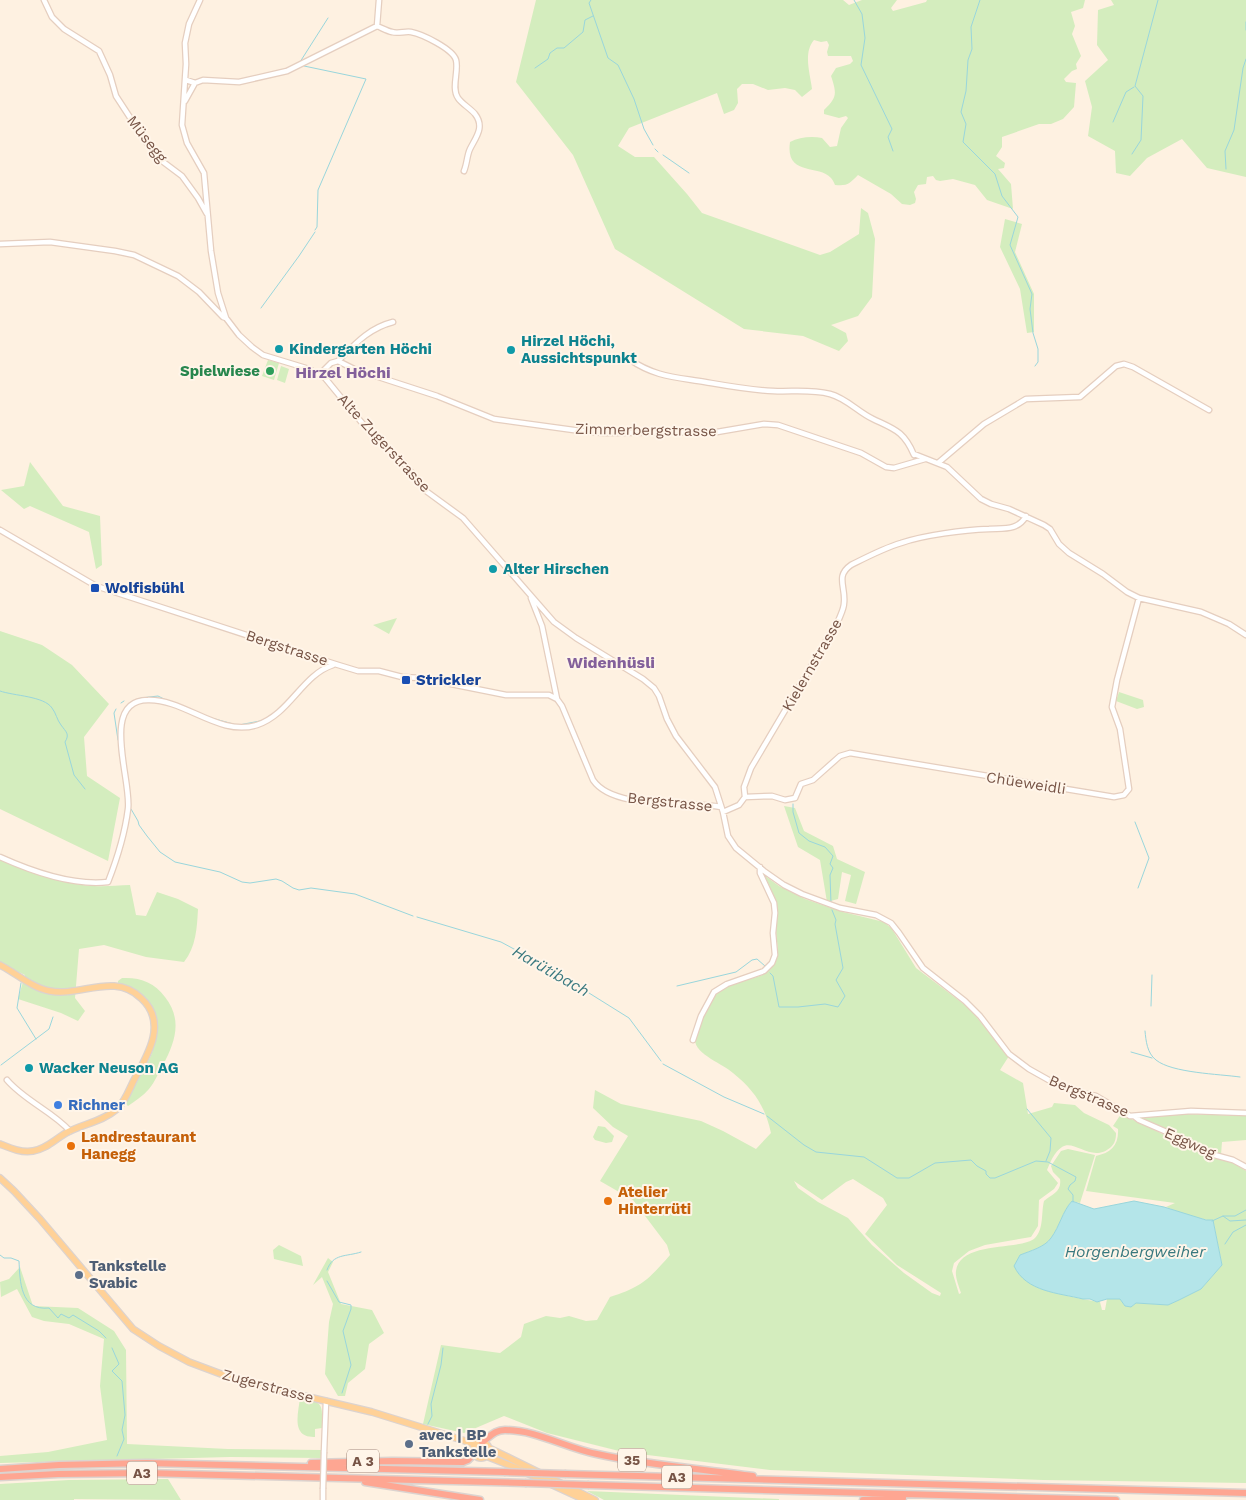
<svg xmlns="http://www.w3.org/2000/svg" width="1246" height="1500" font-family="'Work Sans',sans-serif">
<rect width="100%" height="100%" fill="#fef1e1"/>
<path fill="#d4edbe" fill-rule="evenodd" d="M536,0H843L849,5L862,0H897L891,8L893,11L926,2L927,0H1085L1083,8L1071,12L1075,26L1072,34L1081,56L1076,64L1077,69L1072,71L1064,79L1066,82L1076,83L1074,107L1063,119L1051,124H1039L1002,137V147L996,156L1005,163L1004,168L998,169L1011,184L1013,209L987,200L975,185L953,179L940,181L936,180L933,176L927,177L926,184L918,185L914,192L916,199L915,203L910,205L902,204L891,194L858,175C849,184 848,186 835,185C834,183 833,180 831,178C818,164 785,177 790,142C799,137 812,136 822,138L830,147L837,146L841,128L848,118L846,116L839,118L824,114V110C837,97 837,94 831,76L836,68L850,64L853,61L851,56H828L827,52L829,45L827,41L821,42L814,40C803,53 810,73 812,89L802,97L795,90L785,88L768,90L753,84H742L737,89L738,103L734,110L724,114L717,93L629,128L618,146L635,157H654L687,194L702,213L820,255L830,252L859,234L861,208L868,213L875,239L872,297L858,316L831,325L846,333L848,341L839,351L803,336L744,329L615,249L573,155L516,82Z
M1111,0H1246V177L1207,168L1182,139L1147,158L1130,176L1116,173L1115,151L1088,136L1092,107L1085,81L1108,60L1097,45L1098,10L1114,5Z
M1005,219L1022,224L1015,252L1034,294V332L1027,333L1020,289L1000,247Z
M268,360L279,363L274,380L262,376Z
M281,366L289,369L285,383L277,380Z
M30,462L63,506L100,516L102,565L96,569L89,532L30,506L24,509L1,490L24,486Z
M397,618L389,634L373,625Z
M0,631L42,645L72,665L109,704L84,737L87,776L120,798L108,861L0,809Z
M1119,692L1143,700L1144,707L1137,709L1116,701Z
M784,806L795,808L804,831L833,846L837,859L865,872L856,904L845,901L851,875L842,872L838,899L827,902L820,860L798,847Z
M0,859C28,870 64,885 94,886C106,887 118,885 130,885L136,915L146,916L157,892L178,899L198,909C197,928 196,947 184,962L146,957L104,945L79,949L75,998L85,1011L78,1021L61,1013L18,999L25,975L0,963Z
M764,875L779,886L805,899L843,912L884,922L892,929L916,968L969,1008L1009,1056L1000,1070L1023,1083L1028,1114L1052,1107L1054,1103L1075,1105L1084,1113L1109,1125L1116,1133C1116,1139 1115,1143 1111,1147C1092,1164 1075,1139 1062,1147C1054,1152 1050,1163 1047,1170L1058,1183L1054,1189L1039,1200L1038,1226L1031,1237L985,1245L969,1251L954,1263L952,1271L959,1294L961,1293C959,1287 955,1277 956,1271C960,1240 1022,1251 1035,1238C1044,1229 1041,1213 1044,1201C1052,1194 1062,1192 1060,1179L1053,1172L1051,1166L1061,1151L1068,1149L1095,1155L1080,1203L1072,1201C1062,1212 1060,1226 1051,1238C1045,1247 1030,1251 1020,1255L1016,1269C1021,1275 1027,1281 1034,1286C1041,1291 1090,1301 1100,1302L1102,1310H1105L1107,1299H1120L1125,1306L1131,1307L1136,1303L1168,1305L1179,1300L1201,1289L1222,1265L1214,1224L1211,1221L1184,1214L1166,1207L1175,1203L1086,1191L1096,1156C1111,1153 1119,1145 1118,1129L1113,1126L1121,1114L1206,1155L1232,1162L1246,1171V1483L1043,1480L770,1470L623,1452L547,1433L504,1416L464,1433L423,1424L441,1345L500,1353L521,1337L524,1324L546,1316L560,1318L569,1316L586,1321L597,1320L610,1297C642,1287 649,1279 670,1255L667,1245L633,1200L600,1181L628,1136L613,1127L593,1108L595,1090L621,1104L701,1121L723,1131L756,1149L771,1133C765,1106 754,1090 733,1073C724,1064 693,1054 695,1038C696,1030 701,1021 704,1014C708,1007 711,998 715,993C733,974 770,987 777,956C779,948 776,938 776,929C776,907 775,895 764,875ZM853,1179L883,1198L887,1205L865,1234L897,1265L941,1293L940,1296L932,1293L904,1273L872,1245L848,1218L818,1202L798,1188L794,1181L822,1200L846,1182Z
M122,978C140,977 154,982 165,997C183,1020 175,1042 163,1065C158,1073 155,1082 149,1089C143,1096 135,1101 128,1106L126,1104L127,1099C137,1081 152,1060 156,1039C161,1012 143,990 118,984V981Z
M1187,1114L1246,1116V1140L1222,1142L1221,1155L1207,1151L1180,1136L1142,1119L1141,1118Z
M598,1126L605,1127L614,1136L612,1142L606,1143L595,1140L593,1137Z
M279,1245L301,1256L303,1266L274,1259L273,1250Z
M328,1258L333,1262L328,1272L341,1304L372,1310L384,1333L369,1344L365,1369L348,1383L345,1396H338L325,1374L329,1322L333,1304L322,1277L313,1285Z
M20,1267L33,1306L78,1308L114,1331L126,1350L127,1444L228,1449L321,1450V1458L230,1457L0,1463V1456L48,1452L107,1440L100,1386L104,1339L69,1324L44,1321L32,1317L17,1289L1,1297L0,1282L9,1279Z
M300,1398C325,1403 322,1404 322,1428L315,1429V1437C291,1438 298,1414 300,1398Z
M168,1479L181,1500L74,1499V1500H0V1484L69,1480Z
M587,1491L779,1499V1500H604Z"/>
<path fill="#b4e5e9" stroke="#99d6dc" d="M1072,1201L1094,1209L1134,1201L1164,1207L1206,1220H1213L1222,1265L1201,1289L1179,1300L1168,1305L1136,1303L1131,1307L1125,1306L1120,1299H1107L1097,1302L1090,1299H1083C1059,1293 1026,1292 1014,1266L1020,1255C1030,1251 1045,1247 1051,1238C1060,1226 1062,1212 1072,1201Z"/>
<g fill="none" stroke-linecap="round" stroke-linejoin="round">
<path stroke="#99d6dc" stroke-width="1" d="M591,0L589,3L608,58L618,65L634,99L644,129L653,145
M854,0L862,14L865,38L861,65L892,129L888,137L893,151
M980,0L971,27L972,49L968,60L966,91L961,112L966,124L963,142L995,174L1002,196L1018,217L1010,245L1032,294L1030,309L1033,333L1038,349V362L1035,366
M1246,22V30
M300,62L328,18
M304,66L366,79L318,190L317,227L315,230
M535,68L548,59L550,53L557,48H564L583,32L585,20L593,16
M1113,122L1126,92L1134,87
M655,149L658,152
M1132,154L1141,140L1143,96L1135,86L1158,0
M663,155L689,173
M1226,169L1225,151L1234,130L1243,68L1246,59
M261,308L299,256L315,232
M0,691C14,696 44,696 52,708C56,713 57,720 61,725C66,732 70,734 65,742L74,775L85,789
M141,698L158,696L168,701
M121,703L124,701
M283,705L290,697
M116,709L114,713L118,740
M208,717L233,724
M239,725L260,721
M793,804V812L799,833L809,841L825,847L833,856L830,864L833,868L830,875L831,903
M131,809L138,821L139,825L147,836L160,852L175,862L220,872L242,882L250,883L276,879L282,881L293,888L299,890L311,888L355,894L413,916
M1135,822L1149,858L1138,888
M417,917L501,942L549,968L629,1018L661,1061
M770,973L773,976L779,1007H798L825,1004L838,1007L845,996L836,980L843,968L835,924L836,920L832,910
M21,983L17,1008L36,1039
M677,986L736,972L752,960L757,959L765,966
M1151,1006L1152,975
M1145,1031C1146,1041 1147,1053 1156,1060C1172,1073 1219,1074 1240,1077
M1131,1052L1152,1058
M663,1064L724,1097L764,1114
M1,1065L49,1029L53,1017
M1027,1109L1051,1138L1050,1151L1046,1161
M767,1116L804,1145L816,1152L864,1157L897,1178H909L935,1163L971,1160L977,1166L986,1171V1174L990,1178H995L1036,1161L1048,1162L1076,1177L1075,1181L1070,1185L1068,1189L1073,1195V1202
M1223,1216H1235L1246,1210
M1212,1221L1223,1216L1230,1221L1246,1220
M1225,1244L1233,1232L1246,1225
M0,1255L4,1258H11L19,1261C20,1281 20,1311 49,1308L58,1318L61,1314L69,1318L73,1315L99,1331L106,1338
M327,1270C333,1253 346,1257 361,1252
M327,1281L339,1302L351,1305V1309L343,1331L351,1365L342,1393
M112,1348L119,1364L112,1371L122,1381L125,1415L122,1430L124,1439L117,1456
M428,1424L432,1416L431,1404L441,1365L443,1348"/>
<defs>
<path id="minor" d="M44,0L52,17L64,29L99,51L110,75L116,96L146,142L158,158L182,176L198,198L207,214
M200,0L189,24L185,43L186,64L182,125L187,143L204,173L211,251L218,293L226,318L239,335L252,347L263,355L309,369L325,378L367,429L403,462L426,491L463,518L554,622L576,638L643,679L654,688L659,696L667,719L676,736L715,787L723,812L728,836L736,848L764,871L784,885L802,894L840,908L876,915L891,923L899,933L923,968L965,1001L980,1016L1009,1054L1029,1069L1054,1083L1073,1091L1096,1096L1130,1116L1191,1111L1246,1113
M377,26C382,28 387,31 392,32C398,34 405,31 411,32C422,34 453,49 456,60C459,71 451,88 458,98C462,104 470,108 475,114C485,127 476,137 470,149C467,155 467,164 464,171
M377,26L379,0
M186,80L195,83L203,80L239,82L287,71L377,26
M185,101L195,83
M0,244L50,242L115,251L134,255L178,276L199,292L223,317L226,318
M629,359C655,377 675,377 705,382C728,386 749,390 773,391C792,392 810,389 830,394C846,398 858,412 873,419C894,429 904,431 914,455
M338,361L354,369L437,396L494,419L588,432L606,433L717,432L764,424L778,425L861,453L886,467L894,468L925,459
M320,374L331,363L338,361C355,344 369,328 393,322
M914,454L947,467L981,499L991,504L1009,509L1044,525L1050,529L1059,544L1069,553L1103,574L1127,592L1139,598L1201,612L1229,624L1246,635
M938,463L984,424L1026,399L1080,397L1116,366L1124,364L1133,367L1209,410
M0,530L96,586L335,664L358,671H379L402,677L421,678L506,695H549L557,699L562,706L593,780C614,811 689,800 721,807
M531,598L542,626L557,699
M745,797L772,796L785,800L795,798L801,784L813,780L840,756L850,753L1114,797L1124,795L1129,789L1120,729L1112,707L1117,680L1139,598
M723,812L739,805L745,797L744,787L751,768L839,619C841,614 844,608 844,603C846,587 835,576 851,565C867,557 884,548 901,543C924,535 964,530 989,529C1003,528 1018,531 1026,516
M0,857C31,871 73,886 108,882C117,859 125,833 128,809C132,781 99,700 148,700C185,699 219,737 257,725C290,714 302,675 333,665
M693,1040L701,1016L714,992L727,984L764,971L772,963L775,955L773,933L775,913L774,903L760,873V867
M7,1080C25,1101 52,1111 70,1131
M1134,1116L1139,1120L1169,1133L1207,1153L1233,1160L1246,1167
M324,1452L326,1401
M323,1500V1489"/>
<path id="major" d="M0,965C16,973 32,988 50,991C81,997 114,972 141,998C168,1022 148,1055 134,1080C129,1090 125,1102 117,1109C102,1122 82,1124 66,1133C54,1140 46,1149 33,1151C21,1153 10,1148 0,1144
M0,1178L14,1191L40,1219L133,1329L159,1346L189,1362L237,1380L372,1412L475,1444
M473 1450a8 8 0 1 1 16 0a8 8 0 1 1-16 0Z
M489,1448L595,1500
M486,1456L514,1467L585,1500"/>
<path id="highway" d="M482,1442C490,1437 494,1430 505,1430C537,1430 566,1448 597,1454C648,1465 701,1469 753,1476
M311,1463L392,1461L463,1462L468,1460L474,1454
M0,1469L59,1465L147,1463L504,1472
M566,1474L1246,1493
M0,1477L58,1474L147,1473L525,1483
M365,1482L480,1500
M589,1485L1116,1500
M863,1500L903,1498"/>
</defs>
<use href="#minor" stroke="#e5cebf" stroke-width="7"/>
<use href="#major" stroke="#dcd3cf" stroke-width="8"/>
<use href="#highway" stroke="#dcd3cf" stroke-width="9"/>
<use href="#minor" stroke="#fff" stroke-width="4.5"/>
<use href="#major" stroke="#ffd197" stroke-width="5.5"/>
<use href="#highway" stroke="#fea692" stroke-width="6"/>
<defs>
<path id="minor-bridge" d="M323,1489L324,1452"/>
<path id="highway-bridge" d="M504,1472L566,1474
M525,1483L589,1485"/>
</defs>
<use href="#minor-bridge" stroke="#e5cebf" stroke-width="7" stroke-linecap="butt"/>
<use href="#highway-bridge" stroke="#dcd3cf" stroke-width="9" stroke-linecap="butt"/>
<use href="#minor-bridge" stroke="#fff" stroke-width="4.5"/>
<use href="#highway-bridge" stroke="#fea692" stroke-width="6"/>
</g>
<g fill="#0f9aa8" stroke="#fff5e9" stroke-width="2">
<circle cx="279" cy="349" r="5"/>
<circle cx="511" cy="350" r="5"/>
<circle cx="493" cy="569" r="5"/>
<circle cx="29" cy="1068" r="5"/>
</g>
<circle fill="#2e9e5b" stroke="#fff5e9" stroke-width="2" cx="270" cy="371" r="5"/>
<g fill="#1a4fb4" stroke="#fff5e9" stroke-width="2">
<rect x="90" y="583" width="10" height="10" rx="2.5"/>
<rect x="401" y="675" width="10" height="10" rx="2.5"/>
</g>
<circle fill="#3f7fe0" stroke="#fff5e9" stroke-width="2" cx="58" cy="1105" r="5"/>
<g fill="#e8710a" stroke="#fff5e9" stroke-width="2">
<circle cx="71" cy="1146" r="5"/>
<circle cx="608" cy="1201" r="5"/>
</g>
<g fill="#5c6f8a" stroke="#fff5e9" stroke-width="2">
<circle cx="79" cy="1275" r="5"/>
<circle cx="409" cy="1444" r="5"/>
</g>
<g text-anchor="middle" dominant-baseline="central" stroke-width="4" stroke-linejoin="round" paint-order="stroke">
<g fill="#fff5e9" stroke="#a08477" stroke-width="1">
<rect x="618" y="1448.5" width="28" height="23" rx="4"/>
<rect x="347" y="1449.5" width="32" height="23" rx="4"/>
<rect x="127" y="1461.5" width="30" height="23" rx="4"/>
<rect x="662" y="1465.5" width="30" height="23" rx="4"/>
</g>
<g font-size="14" font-weight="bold" fill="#775446">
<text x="632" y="1460">35</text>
<text x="363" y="1461">A 3</text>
<text x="142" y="1473">A3</text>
<text x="677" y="1477">A3</text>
</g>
<g font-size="15" fill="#775446" stroke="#fff5e9">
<text transform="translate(147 139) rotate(52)">Müsegg</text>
<text transform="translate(646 430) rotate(1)">Zimmerbergstrasse</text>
<text transform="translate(384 443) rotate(47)">Alte Zugerstrasse</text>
<text transform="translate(287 648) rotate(18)">Bergstrasse</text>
<text transform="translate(812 665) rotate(-60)">Kielernstrasse</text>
<text transform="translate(1026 783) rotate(9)">Chüeweidli</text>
<text transform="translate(670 802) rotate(6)">Bergstrasse</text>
<text transform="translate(1089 1096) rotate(23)">Bergstrasse</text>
<text transform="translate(1190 1143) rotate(24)">Eggweg</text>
<text transform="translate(268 1386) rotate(15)">Zugerstrasse</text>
</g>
<g font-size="15" font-weight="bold" fill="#0d838f" stroke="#fff5e9" text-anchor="start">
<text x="521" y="341">Hirzel Höchi,<tspan x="521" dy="17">Aussichtspunkt</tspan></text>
<text x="289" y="349">Kindergarten Höchi</text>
<text x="503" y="569">Alter Hirschen</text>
<text x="39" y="1068">Wacker Neuson AG</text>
</g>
<g font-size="15" font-weight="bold" fill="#27864d" stroke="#fff5e9" text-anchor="end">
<text x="260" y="371">Spielwiese</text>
</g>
<g font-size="15" font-weight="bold" fill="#164399" stroke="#fff5e9" text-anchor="start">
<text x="105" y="588">Wolfisbühl</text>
<text x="416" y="680">Strickler</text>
</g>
<g font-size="15" font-weight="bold" fill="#366cbe" stroke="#fff5e9" text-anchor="start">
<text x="68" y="1105">Richner</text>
</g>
<g font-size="15" font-weight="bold" fill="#c56008" stroke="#fff5e9" text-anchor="start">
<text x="81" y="1137">Landrestaurant<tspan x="81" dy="17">Hanegg</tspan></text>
<text x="618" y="1192">Atelier<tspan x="618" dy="17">Hinterrüti</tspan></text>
</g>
<g font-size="15" font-weight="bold" fill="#4e5e75" stroke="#fff5e9" text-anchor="start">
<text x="89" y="1266">Tankstelle<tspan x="89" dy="17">Svabic</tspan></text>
<text x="419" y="1435">avec | BP<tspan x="419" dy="17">Tankstelle</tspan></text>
</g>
<g font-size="16" font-weight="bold" fill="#83609b" stroke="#fff5e9">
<text x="343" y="372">Hirzel Höchi</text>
<text x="611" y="662">Widenhüsli</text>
</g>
<g font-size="16" font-style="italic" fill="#38787e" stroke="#fff5e9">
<text transform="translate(551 971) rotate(30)">Harütibach</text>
<text x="1135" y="1251">Horgenbergweiher</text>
</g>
</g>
</svg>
